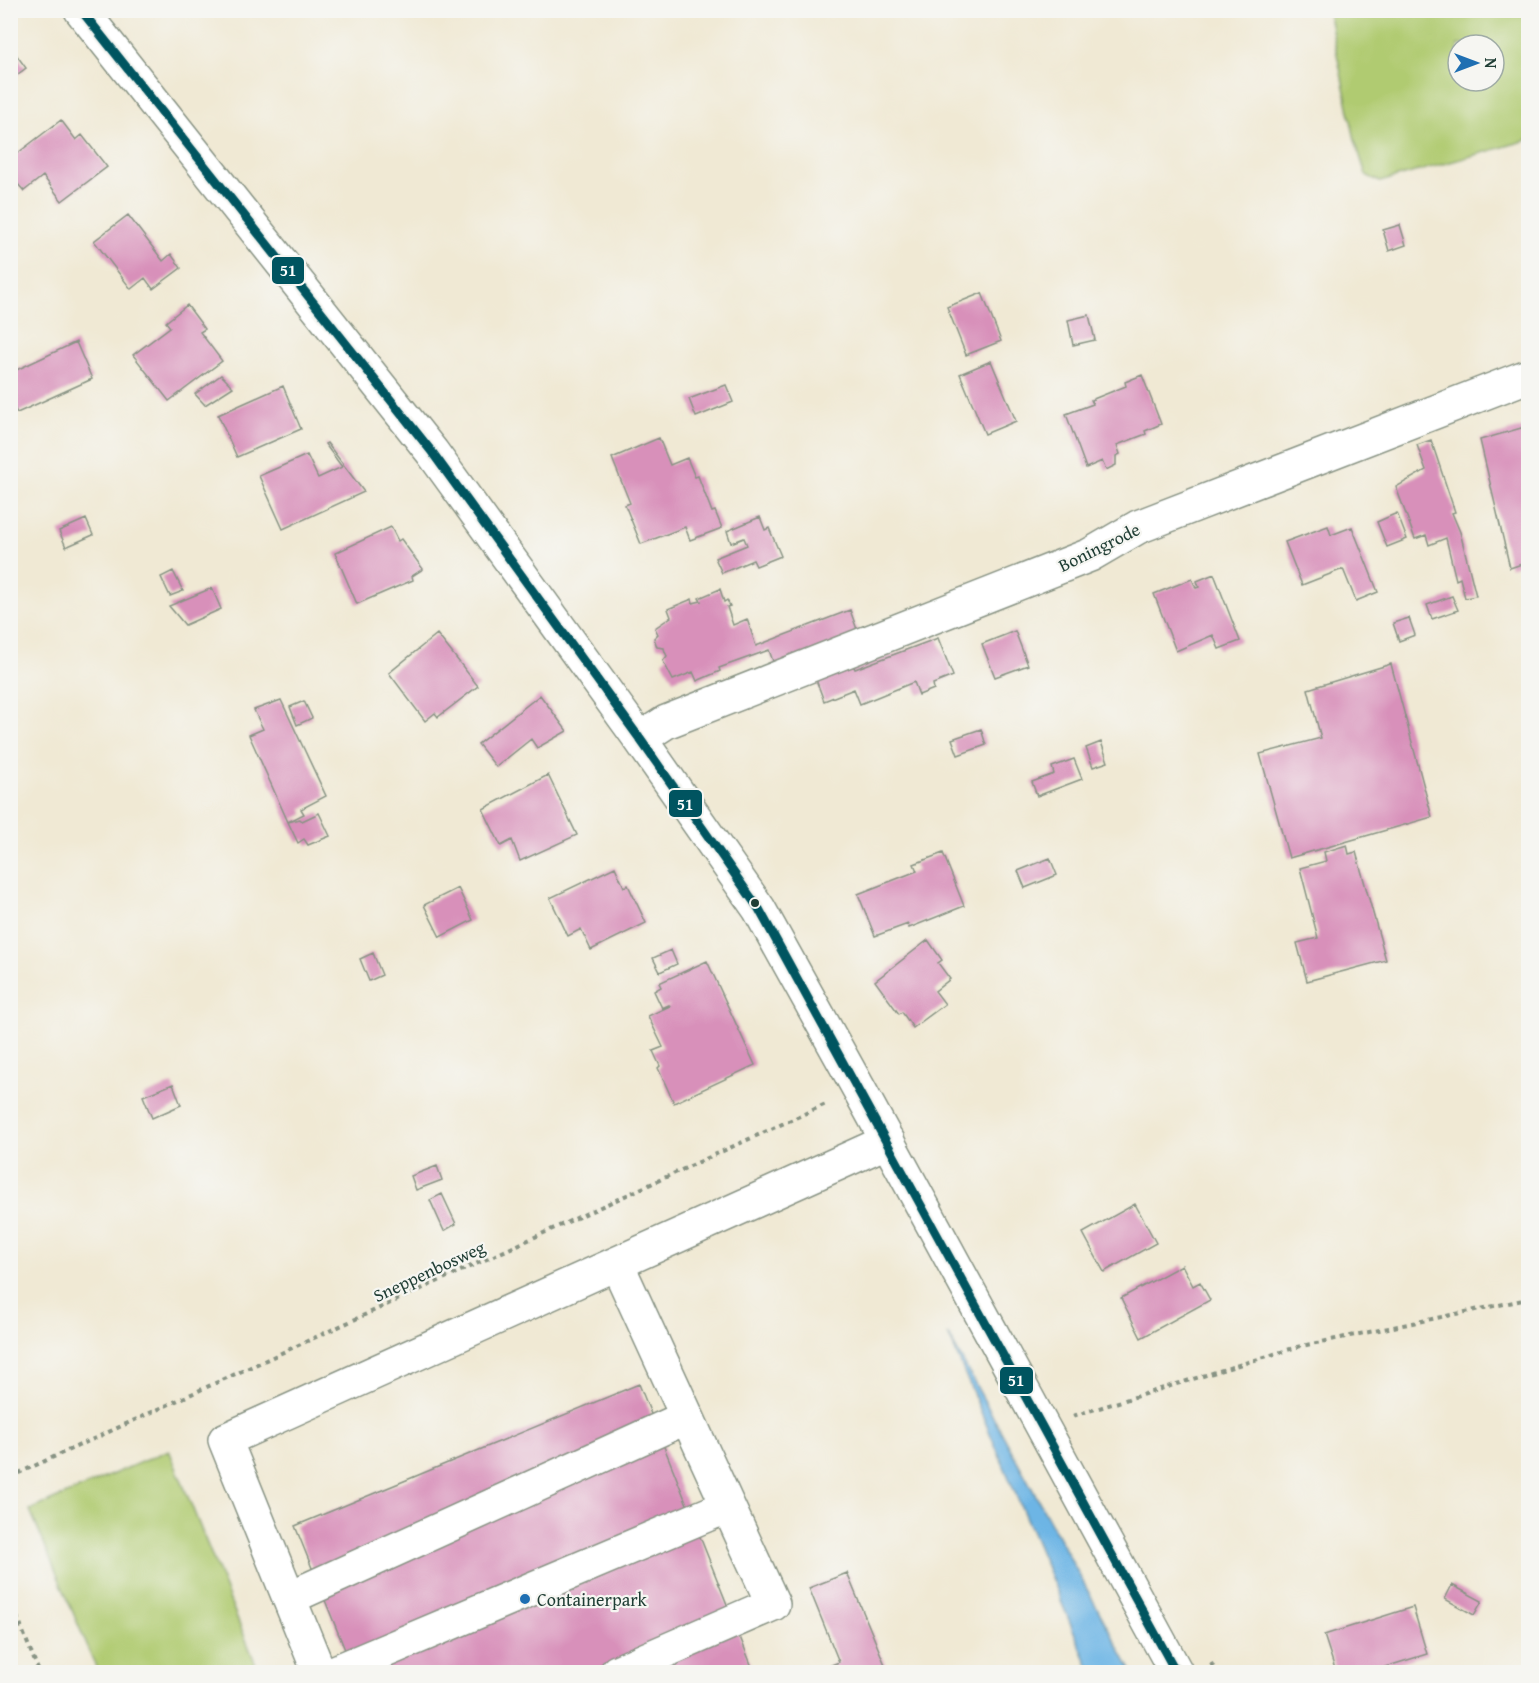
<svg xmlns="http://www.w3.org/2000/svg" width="1539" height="1683" font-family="'Gentium Book Plus',serif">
<rect width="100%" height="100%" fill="#f6f6f2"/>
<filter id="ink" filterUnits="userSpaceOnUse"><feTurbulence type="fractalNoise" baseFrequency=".0167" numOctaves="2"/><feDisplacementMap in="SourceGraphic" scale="12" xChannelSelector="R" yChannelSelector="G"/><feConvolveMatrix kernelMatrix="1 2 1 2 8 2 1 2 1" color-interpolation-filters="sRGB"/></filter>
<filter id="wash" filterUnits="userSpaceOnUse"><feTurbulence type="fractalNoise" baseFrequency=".008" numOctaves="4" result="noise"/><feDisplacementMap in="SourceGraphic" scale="24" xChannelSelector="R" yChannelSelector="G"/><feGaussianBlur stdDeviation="1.35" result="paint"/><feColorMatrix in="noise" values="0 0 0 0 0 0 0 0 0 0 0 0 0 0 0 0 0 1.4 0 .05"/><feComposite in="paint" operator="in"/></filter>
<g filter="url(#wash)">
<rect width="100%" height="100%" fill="#f0e9d4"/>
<path fill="#b0cb71" stroke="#688452" stroke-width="1.5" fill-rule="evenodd" d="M1328,11H1528V140L1380,182L1366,175L1355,140ZM1458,45H1494V81H1458Z
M169,1450L259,1672H98L30,1510Z"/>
<path fill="#6db5e5" stroke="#46798c" stroke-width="1.5" d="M948,1334L1132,1672H1091Z"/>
<g id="blocks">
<path fill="#d890ba" d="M10,46L26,68L10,80Z
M61,120L76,140L82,135L107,167L62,201L43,176L24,191L10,175V159Z
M128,215L163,261L171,254L181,268L153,289L145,278L131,289L94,241Z
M1400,225L1406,245L1389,251L1383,230Z
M982,293L1001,341L966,355L947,307Z
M187,305L205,329L200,332L222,361L169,401L133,355L170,327L166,322Z
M1089,315L1095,340L1073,345L1068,320Z
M76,342L92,379L17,413L10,400V373Z
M991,361L1016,421L985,434L960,374Z
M221,375L233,387L205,405L195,394Z
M1142,375L1161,424L1145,431L1146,434L1117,445L1120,454L1116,456V465L1106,470L1102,461L1086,468L1066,414L1093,404L1091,400L1126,386L1125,382Z
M726,385L733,402L696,417L689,399Z
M283,386L301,429L237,457L218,415Z
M1528,426V562L1510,568L1480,440Z
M659,438L670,465L687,458L695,477L698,476L712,512L715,511L722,528L690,540L685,527L641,544L625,505L630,503L612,458Z
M1431,440L1455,512L1452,513L1460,532L1476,596L1465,598L1460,578L1456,580L1446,538L1429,545L1426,535L1415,539L1396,487L1426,470L1417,445Z
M327,443L364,492L283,529L259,476L307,455L318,478L342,467L325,444Z
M1397,513L1407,539L1387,547L1377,522Z
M760,517L765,530L769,528L781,556L756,566L753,560L722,573L715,558L747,545L744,538L731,543L727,531Z
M86,519L93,535L66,547L59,531Z
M1328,526L1331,535L1352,527L1378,592L1356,601L1343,569L1302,585L1285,542Z
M391,527L398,541L401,539L423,569L412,576L413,580L357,604L335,553Z
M173,571L183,591L170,596L161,577Z
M1214,574L1240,641L1219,649L1213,635L1176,651L1154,594L1192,579L1196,588L1199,587L1197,581Z
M212,588L221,609L185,625L169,606Z
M720,589L724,602L727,600L730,606L727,607L733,625L747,619L756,646L850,610L859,635L775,667L769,650L719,668L720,671L697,681L693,672L673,680L663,661L667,656L665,652L664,648L657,647L654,638L658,634L655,628L671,617L668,609L692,599L693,603L701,601L699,598Z
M1452,596L1458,610L1432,619L1427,605Z
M1409,618L1415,635L1399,641L1393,623Z
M1015,631L1028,665L995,677L982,644Z
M437,634L478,686L438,717L435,713L425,721L389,673Z
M938,638L953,676L933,684L934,689L919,695L914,682L860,704L854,689L824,701L815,677L852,663L855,669Z
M1391,664L1432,817L1289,858L1260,754L1321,738L1308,689Z
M540,695L567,731L537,748L531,739L496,767L478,744Z
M281,700L326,796L301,809L304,814L288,822L249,735L263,729L254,710Z
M304,701L312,718L297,725L290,707Z
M981,729L986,745L958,755L952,739Z
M1101,742L1108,762L1093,767L1086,748Z
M1074,759L1082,779L1037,796L1032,782L1054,774L1052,767Z
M548,775L577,835L520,861L512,840L501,846L483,809Z
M319,813L330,836L308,845L304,839L298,843L288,822L300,819L302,821Z
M1347,845L1349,854L1356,852L1386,960L1307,981L1297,943L1318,938L1300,868L1326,861L1324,852Z
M943,853L964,906L909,928L908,924L875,936L858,894L917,871L914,864Z
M1050,858L1057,875L1025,888L1018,871Z
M615,867L624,887L628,885L646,923L591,950L581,929L568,936L550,898Z
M458,888L473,920L440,937L424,905Z
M928,940L942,960L938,963L950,979L935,991L945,1004L913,1028L902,1012L899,1014L875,981Z
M671,950L677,964L660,972L653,958Z
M373,953L382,975L369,981L360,959Z
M707,961L755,1065L674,1103L658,1068L660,1066L653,1051L663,1047L648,1016L670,1006L669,1005L662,1008L654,991L661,987L659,983Z
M173,1084L181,1105L152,1118L143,1096Z
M437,1166L442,1180L416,1190L411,1176Z
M442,1194L456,1224L444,1231L430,1200Z
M1135,1204L1156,1243L1104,1272L1083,1233Z
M1182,1265L1193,1286L1200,1282L1210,1300L1141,1338L1121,1298Z
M639,1384L754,1672H354L295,1526Z
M847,1573L888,1672H831L829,1666L839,1662L809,1588Z
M1452,1585L1482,1601L1474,1615L1445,1599Z
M1413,1607L1427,1654L1385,1667L1387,1672H1336L1324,1635Z"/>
</g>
</g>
<g filter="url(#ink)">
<use href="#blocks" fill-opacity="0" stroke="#889384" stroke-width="1.5"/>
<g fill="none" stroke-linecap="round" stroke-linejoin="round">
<defs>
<path id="minor" d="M81,10L432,452L640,739L759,909L859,1089L1176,1672
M640,739L666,722L1090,555L1138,527L1528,376
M289,1598L687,1417
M319,1672L225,1440L888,1141
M335,1672L728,1506
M617,1672L773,1604L617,1264"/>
</defs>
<use href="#minor" stroke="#889384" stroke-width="36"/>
<path stroke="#889384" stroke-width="4" stroke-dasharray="4.5 4.5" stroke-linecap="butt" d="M1073,1416L1297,1347L1528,1299
M10,1477L828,1103
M10,1599L39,1672
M1211,1663L1216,1672"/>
<use href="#minor" stroke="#fff" stroke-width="33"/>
<defs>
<path id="bus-1" d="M81,10L432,452L640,739L759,909L1176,1672"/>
</defs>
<use href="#bus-1" stroke="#f6f6f2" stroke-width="14"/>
<use href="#bus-1" stroke="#005460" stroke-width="9"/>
</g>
</g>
<circle fill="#1f3d34" stroke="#f6f6f2" stroke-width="2" cx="755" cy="903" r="5"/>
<circle fill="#1f6fb2" stroke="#f6f6f2" stroke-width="2" cx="525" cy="1599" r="6"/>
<g text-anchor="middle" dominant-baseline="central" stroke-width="4.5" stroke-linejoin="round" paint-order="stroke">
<g font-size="18" fill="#1f3d34" stroke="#f6f6f2">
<text transform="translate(1099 547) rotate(-26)">Boningrode</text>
<text transform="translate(429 1271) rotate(-25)">Sneppenbosweg</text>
</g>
<g font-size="18" fill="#1f3d34" stroke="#f6f6f2" text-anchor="start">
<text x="537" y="1599">Containerpark</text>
</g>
</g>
<g stroke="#f6f6f2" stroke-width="2">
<rect x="271" y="256" width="34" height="29" rx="6" fill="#005460"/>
<rect x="668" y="789" width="35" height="29" rx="6" fill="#005460"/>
<rect x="999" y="1366" width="35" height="29" rx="6" fill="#005460"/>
</g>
<g font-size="16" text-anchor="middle" font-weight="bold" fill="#fff">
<text x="288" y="276">51</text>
<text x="685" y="810">51</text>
<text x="1016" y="1386">51</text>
</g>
<rect width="1539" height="1683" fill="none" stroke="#f6f6f2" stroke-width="36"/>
<g transform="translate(1476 63) rotate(90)"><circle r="28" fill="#f6f6f2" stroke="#a0aca6" stroke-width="1.5"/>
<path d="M0-4.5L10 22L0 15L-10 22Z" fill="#1f6fb2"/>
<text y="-9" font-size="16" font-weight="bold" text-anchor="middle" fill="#1f3d34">N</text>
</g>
</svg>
